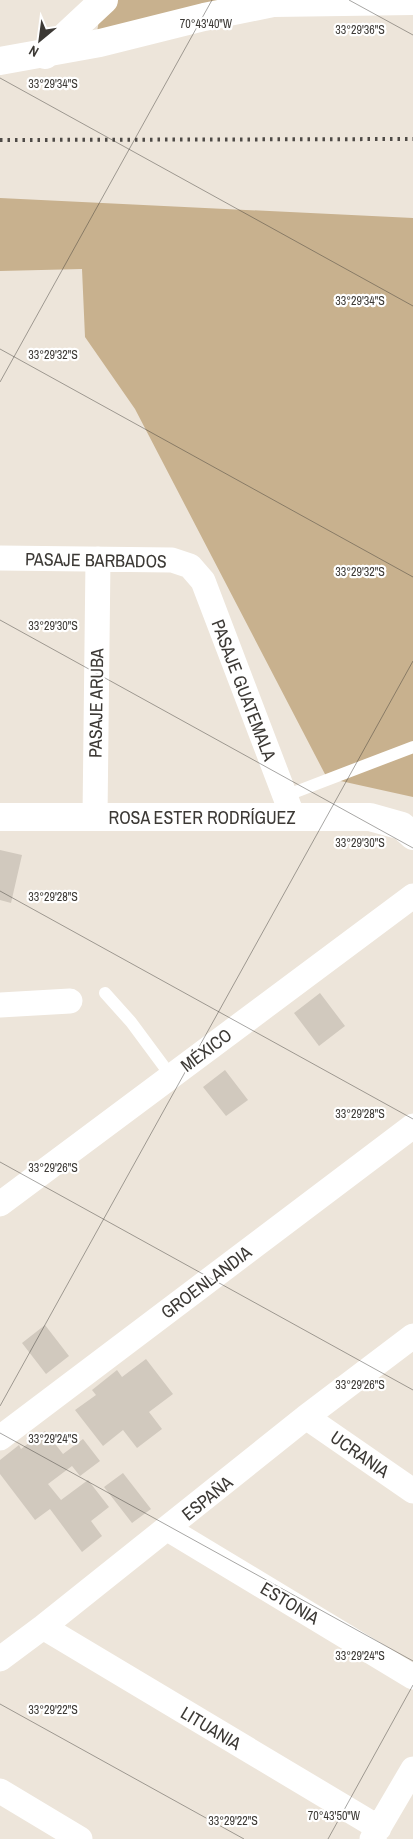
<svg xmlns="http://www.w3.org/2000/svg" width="413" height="1839" font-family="'Archivo Narrow',sans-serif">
<rect width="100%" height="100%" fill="#ede5da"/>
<path fill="#c8b18e" d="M110,0H226L97,32L99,20Z
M0,198L413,218V797L327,778L135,409L85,337L82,269L0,271Z"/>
<path fill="#d1c9be" d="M0,850L22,855L11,903L0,900Z
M320,993L345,1026L319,1046L294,1013Z
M225,1070L248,1100L226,1116L203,1087Z
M45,1325L69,1356L46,1374L22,1343Z
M146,1359L173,1394L149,1412L162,1429L137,1448L123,1430L103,1446L75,1410L96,1395L92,1390L117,1370L122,1377Z
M45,1431L63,1454L83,1439L100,1461L80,1476L72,1466L48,1484L61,1500L88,1480L109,1507L91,1521L102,1536L82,1552L50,1509L35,1520L0,1474V1460L19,1445L21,1449Z
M123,1473L151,1509L132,1523L104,1487Z"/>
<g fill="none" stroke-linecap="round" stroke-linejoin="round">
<path stroke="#fff" stroke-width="12" d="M285,796L413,747
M105,993L131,1022L171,1076"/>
<path stroke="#fff" stroke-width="25" d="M0,558L172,560L190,566L203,581L293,817
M95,817L98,559
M0,1005L70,1001
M0,1204L413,896
M306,1417L413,1491
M0,1438L413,1126
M168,1529L413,1677
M43,1627L379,1828
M0,1659L43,1627L306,1417L413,1336
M0,1791L80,1839
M372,1839L413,1769"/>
<path stroke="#fff" stroke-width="28" d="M45,55L104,0
M0,817H370L402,826L413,836"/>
<path stroke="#fff" stroke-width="28" d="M0,61L100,43L204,17L273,3L413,1"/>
<path stroke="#4e4a46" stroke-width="4" stroke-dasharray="2.5 5" stroke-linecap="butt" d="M0,140L413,139"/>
</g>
<path fill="none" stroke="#3c3935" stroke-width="1" stroke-opacity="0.45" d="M349,0L413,35M0,78L413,306M0,349L413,577M0,382L212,0M0,620L413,848M0,891L413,1119M0,1162L413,1390M0,1406L413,661M0,1433L413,1661M0,1704L244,1839M328,1839L413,1685"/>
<g text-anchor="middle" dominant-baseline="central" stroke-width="4.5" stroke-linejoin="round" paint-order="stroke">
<g font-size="18" fill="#3c3935" stroke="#fff">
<text transform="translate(96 560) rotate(1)">PASAJE BARBADOS</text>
<text transform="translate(244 690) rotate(69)">PASAJE GUATEMALA</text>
<text transform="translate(96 703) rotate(-89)">PASAJE ARUBA</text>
<text x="202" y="817">ROSA ESTER RODRÍGUEZ</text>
<text transform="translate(206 1050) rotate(-37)">MÉXICO</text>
<text transform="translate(206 1282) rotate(-37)">GROENLANDIA</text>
<text transform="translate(360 1454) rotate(35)">UCRANIA</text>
<text transform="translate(207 1498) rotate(-39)">ESPAÑA</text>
<text transform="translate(290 1603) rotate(31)">ESTONIA</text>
<text transform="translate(211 1728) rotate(31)">LITUANIA</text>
</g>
</g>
<g font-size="12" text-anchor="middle" fill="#3c3935" stroke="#fff" stroke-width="4.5" stroke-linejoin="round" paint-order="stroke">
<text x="206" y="28">70°43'40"W</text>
<text x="360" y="34">33°29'36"S</text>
<text x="53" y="88">33°29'34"S</text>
<text x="360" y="305">33°29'34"S</text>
<text x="53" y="359">33°29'32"S</text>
<text x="360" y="576">33°29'32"S</text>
<text x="53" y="630">33°29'30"S</text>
<text x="360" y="847">33°29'30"S</text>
<text x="53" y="901">33°29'28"S</text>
<text x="360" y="1118">33°29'28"S</text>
<text x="53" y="1172">33°29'26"S</text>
<text x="360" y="1389">33°29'26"S</text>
<text x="53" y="1443">33°29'24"S</text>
<text x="360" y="1660">33°29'24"S</text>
<text x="53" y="1714">33°29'22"S</text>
<text x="334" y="1820">70°43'50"W</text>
<text x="233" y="1825">33°29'22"S</text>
</g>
<g transform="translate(40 40) rotate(209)" stroke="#ffffff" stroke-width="4" paint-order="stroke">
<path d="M0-4L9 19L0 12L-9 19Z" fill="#3c3935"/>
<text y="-8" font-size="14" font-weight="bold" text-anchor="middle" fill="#3c3935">N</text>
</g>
</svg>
